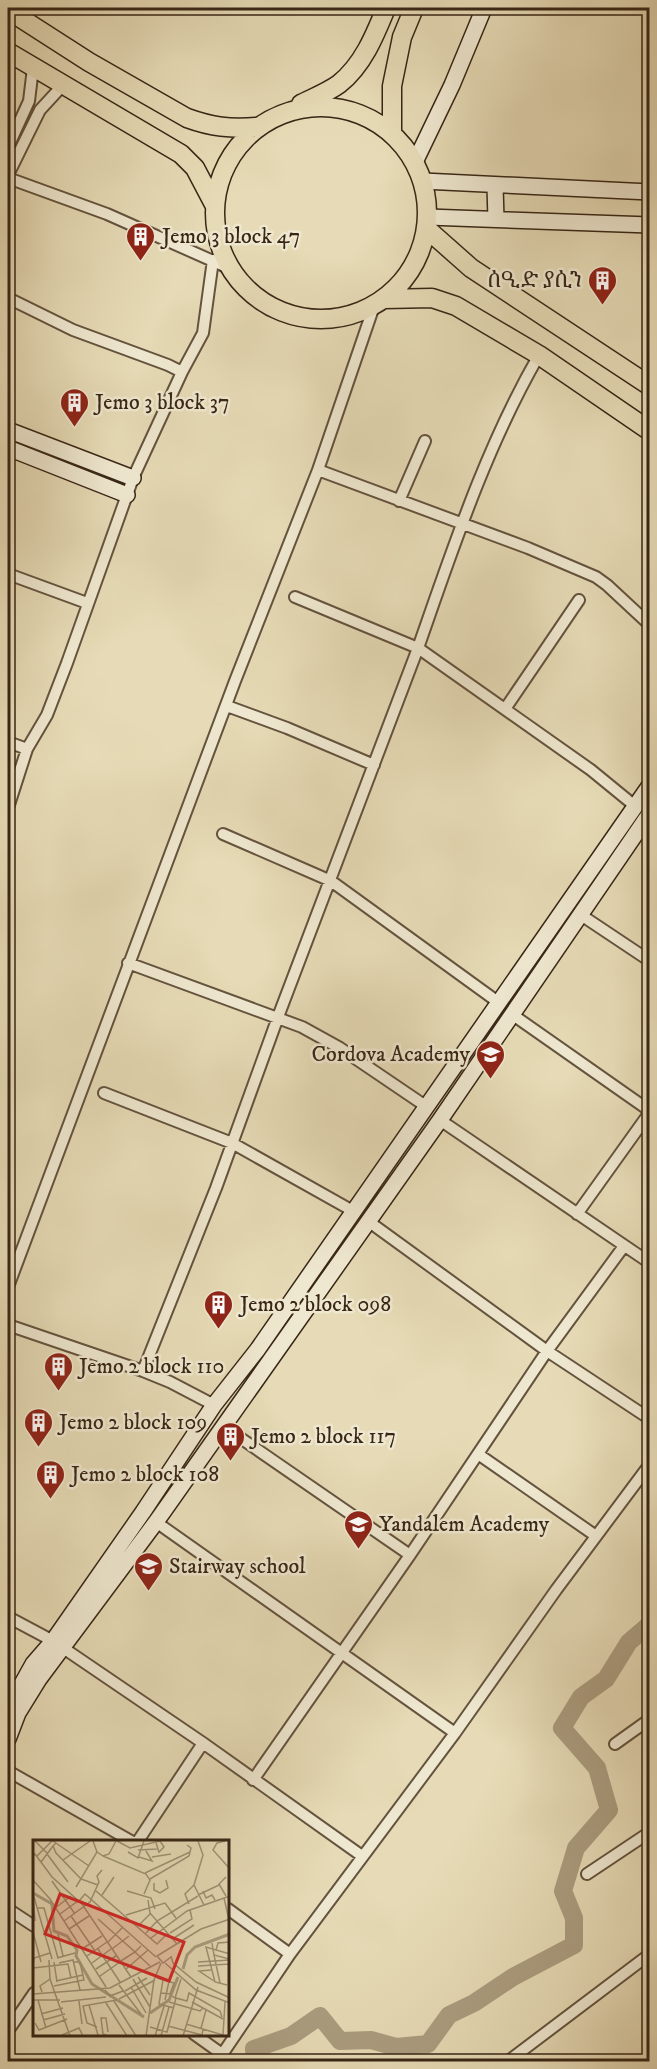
<svg xmlns="http://www.w3.org/2000/svg" width="657" height="2069" font-family="'IM FELL DW Pica','Noto Serif Ethiopic',serif">
<rect width="100%" height="100%" fill="#e6dbb6"/>
<filter id="stains"><feTurbulence type="fractalNoise" baseFrequency=".00333" numOctaves="4"/><feColorMatrix values="0 0 0 0 .2 0 0 0 0 .09 0 0 0 0 .02 0 0 0 .5 -.17"/></filter>
<radialGradient id="worn" r=".72"><stop offset=".6" stop-color="#630" stop-opacity="0"/><stop offset="1" stop-color="#630" stop-opacity=".3"/></radialGradient>
<g fill="none" stroke-linecap="round" stroke-linejoin="round">
<path stroke="#ab9d80" stroke-width="18" d="M255,2062L254,2049L291,2036L320,2016L340,2041L371,2040L396,2047L428,2044L449,2015L474,2003L513,1977L574,1945V1918L563,1891L576,1848L609,1810L597,1768L562,1728L581,1697L606,1679L629,1642L650,1624"/>
<defs>
<path id="street" d="M8,147L29,101L33,68
M8,175L40,110L63,85
M8,178L107,214L231,269
M8,298L73,330L168,365L182,372L133,478L67,663L47,715L27,749L8,808
M182,372L203,333L213,260
M318,470L528,548L596,577L607,585L650,625
M399,501L425,441
M8,574L87,603
M295,597L418,648C453,548 486,447 539,355
M227,706L287,728L374,765
M505,709L579,600
M8,742L27,749
M223,834L331,881L498,1002
M581,915L650,961
M128,963L302,1027L340,1048L427,1107
M513,1015L650,1111
M104,1093L232,1143L353,1211
M440,1120L650,1263
M577,1214L650,1112
M368,1221L547,1351L650,1419
M8,1287L235,681L318,470L374,306
M8,1325L143,1371L170,1382L214,1405
M143,1371L216,1188L278,1017L418,648L591,770L635,806
M223,1426L410,1555
M478,1454L596,1536
M156,1522L455,1733
M8,1617L53,1641L203,1743L362,1856
M615,1744L650,1719
M8,1771L131,1841
M253,1780L410,1555L547,1351L624,1246
M138,1841L203,1743
M587,1874L650,1832
M8,1909L34,1926
M228,1909L290,1954
M8,2031L34,1993
M194,2034L222,2054
M217,2062L290,1954L455,1733L556,1590L650,1464
M507,2062L650,1954"/>
<path id="secondary" d="M415,162L452,85L484,8
M423,181L650,192
M495,186L496,219
M428,217L650,225
M8,430L133,478
M8,448L127,495
M8,1709L33,1664L53,1641L143,1512L214,1405L258,1349L650,785
M8,1739L18,1713L39,1679L156,1522L440,1120L650,813"/>
<path id="primary" d="M8,10L89,62L187,118C212,127 230,129 256,127
M8,52L181,154L195,168L215,206
M301,104C313,98 328,92 339,84C363,65 375,35 386,8
M215 213a106 106 0 1 1 212 0a106 106 0 1 1-212 0Z
M392,133V86L402,37L414,8
M427,229L471,268L650,386
M384,299L432,298L456,306L539,355L650,431"/>
</defs>
<use href="#street" stroke="#64533e" stroke-width="14"/>
<use href="#secondary" stroke="#382616" stroke-width="18"/>
<use href="#primary" stroke="#382616" stroke-width="21"/>
<use href="#street" stroke="#efe8d0" stroke-width="10"/>
<use href="#secondary" stroke="#efe8d0" stroke-width="15"/>
<use href="#primary" stroke="#e6dbb6" stroke-width="18"/>
</g>
<defs>
<symbol id="building-pin" viewBox="-11 -11 22 30"><path d="M0 17L-7.5 6A9.5 9.5 0 1 1 7.5 6Z" fill="#8f2418" stroke="#efe8d0"/><path d="M-4-6H4V6H1V3H-1V6H-4ZM-2.5-4.3h1.7v1.8h-1.7ZM.8-4.3h1.7v1.8H.8ZM-2.5-1h1.7V.8h-1.7ZM.8-1h1.7V.8H.8Z" fill="#fff"/></symbol>
<symbol id="school-pin" viewBox="-11 -11 22 30"><path d="M0 17L-7.5 6A9.5 9.5 0 1 1 7.5 6Z" fill="#8f2418" stroke="#efe8d0"/><path d="M0-5L7-2L0 1L-7-2ZM-4 1L0 2.5L4 1V4Q0 6-4 4Z" fill="#fff"/></symbol>
</defs>
<g fill-rule="evenodd">
<use href="#building-pin" x="124" y="220" width="33" height="45"/>
<use href="#building-pin" x="586" y="264" width="33" height="45"/>
<use href="#building-pin" x="58" y="386" width="33" height="45"/>
<use href="#school-pin" x="474" y="1038" width="33" height="45"/>
<use href="#building-pin" x="202" y="1288" width="33" height="45"/>
<use href="#building-pin" x="42" y="1350" width="33" height="45"/>
<use href="#building-pin" x="22" y="1406" width="33" height="45"/>
<use href="#building-pin" x="214" y="1420" width="33" height="45"/>
<use href="#building-pin" x="34" y="1458" width="33" height="45"/>
<use href="#school-pin" x="342" y="1508" width="33" height="45"/>
<use href="#school-pin" x="132" y="1550" width="33" height="45"/>
</g>
<g text-anchor="middle" dominant-baseline="central" stroke-width="5" stroke-linejoin="round" paint-order="stroke">
<g font-size="22" fill="#382616" stroke="#efe8d0" text-anchor="start">
<text x="162" y="236">Jemo 3 block 47</text>
<text x="582" y="280" text-anchor="end">ሰዒድ ያሲን</text>
<text x="95" y="402">Jemo 3 block 37</text>
<text x="470" y="1054" text-anchor="end">Cordova Academy</text>
<text x="240" y="1304">Jemo 2 block 098</text>
<text x="79" y="1366">Jemo 2 block 110</text>
<text x="59" y="1422">Jemo 2 block 109</text>
<text x="251" y="1436">Jemo 2 block 117</text>
<text x="71" y="1474">Jemo 2 block 108</text>
<text x="379" y="1524">Yandalem Academy</text>
<text x="169" y="1566">Stairway school</text>
</g>
</g>
<g transform="translate(33 1840)">
<rect width="196" height="196" fill="#e6dbb6"/>
<path fill="none" stroke="#ab9d80" stroke-width="3" d="M0,53L19,64L21,91L34,96L44,110L43,116L59,144L111,177M150,129L154,115L162,107L197,94M117,173L136,160L145,137"/>
<path fill="none" stroke="#a09376" stroke-width="1.5" d="M2,1L15,14M20,1L56,26M84,1L97,8L127,1L131,7L126,12L123,3M165,1L170,15L161,45L171,65M192,1L184,3L180,10L197,29M23,3L20,6L23,13L48,39M105,10L124,9M64,12L70,16L76,14L83,1M95,12L105,18L111,1M14,14L35,42M0,16L2,14L19,37L49,64L98,137M4,16L19,1M70,16L113,34L117,40L111,54M106,17L119,21L113,11M119,17L138,14M30,20L57,1M8,22L20,6M112,33L157,12M48,39L65,45M117,39L156,16L158,8L154,5M0,40L17,59L73,147M19,41L42,74M121,43V50L127,53L135,48L133,40M43,47L64,12L60,1M63,51L124,104L135,93M94,51L118,58L122,69M170,51L173,58L179,55L182,60M69,55L81,37M165,55L186,45M193,56L186,44L193,37M1,57L19,119M0,58L2,81M191,58L196,80M115,60L117,73L144,104M46,61L52,54L123,117M156,64L152,54L161,45M5,68H11L25,118M22,68L38,56M27,74L45,61M93,75L132,63L143,78M38,76L62,111M65,79L102,112L88,121M31,81L57,62L66,42L64,36L69,30M105,86L118,73M36,89L56,76M0,92L8,122M113,93L124,81L165,56M137,93L159,79L157,70M25,94L30,116M118,98L154,71L197,56M141,98L161,85M75,102L90,87M179,103L181,115L196,119M108,106L102,112L117,126M49,109L69,96M65,109L87,142M79,109L96,96M183,110L185,103L197,102M181,115L187,143M54,116L74,102M138,116L140,123L163,142L197,158M138,117L130,123L124,116L168,89L197,79M24,118L42,113M16,120L17,139L37,196M21,122L24,142M165,122L197,120M26,123L40,120L47,150M59,123L78,109M132,123L163,150L197,163M0,124L1,118L17,113M165,126L197,124M0,128L35,124L38,138M63,129L83,116M93,129L115,110M178,130L166,131L181,141M67,136L87,122M105,137L117,155M124,138L141,143L137,154L128,153M100,139L117,167M130,140L126,164L141,168M23,141L50,135M86,145L108,174M194,145L182,142L173,107L197,114M21,146L51,140L47,122H41M98,147L113,173M72,150L77,156L90,151M92,151L114,138M9,152L7,146L17,139M0,154L77,148L127,122M139,156L142,158L148,139M143,158L154,161L156,153L187,171L189,177M86,159L122,140M0,160H27M5,160L13,188M132,160L136,141M46,161L49,184M81,161L103,196M28,162L73,157M136,162L167,171L170,168M159,162L190,179M73,163L94,196M56,165L65,195M8,174L30,168M10,180L32,174M2,183L6,190L34,179M153,184L190,195L192,162M135,186L169,195L170,189M64,187L54,183L50,166L84,160M117,187L134,192L143,158M168,188L173,170M75,192L73,178H68L70,194L75,196M29,195L46,188L50,196M113,196L121,140L128,123M122,196L131,166M128,196L136,167M150,196L165,147"/>
<path fill="#d62828" fill-opacity="0.15" stroke="#d62828" stroke-width="3" d="M27,54L151,102L136,141L12,94Z"/>
<rect width="196" height="196" fill="none" stroke="#382616" stroke-width="3"/>
</g>
<rect width="657" height="2069" fill="none" stroke="#e6dbb6" stroke-width="30"/>
<rect x="9" y="9" width="639" height="2051" fill="none" stroke="#382616" stroke-width="3"/>
<rect x="15" y="15" width="627" height="2039" fill="none" stroke="#382616" stroke-width="1.5"/>
<rect width="100%" height="100%" filter="url(#stains)"/>
<rect width="100%" height="100%" fill="url(#worn)"/>
</svg>
